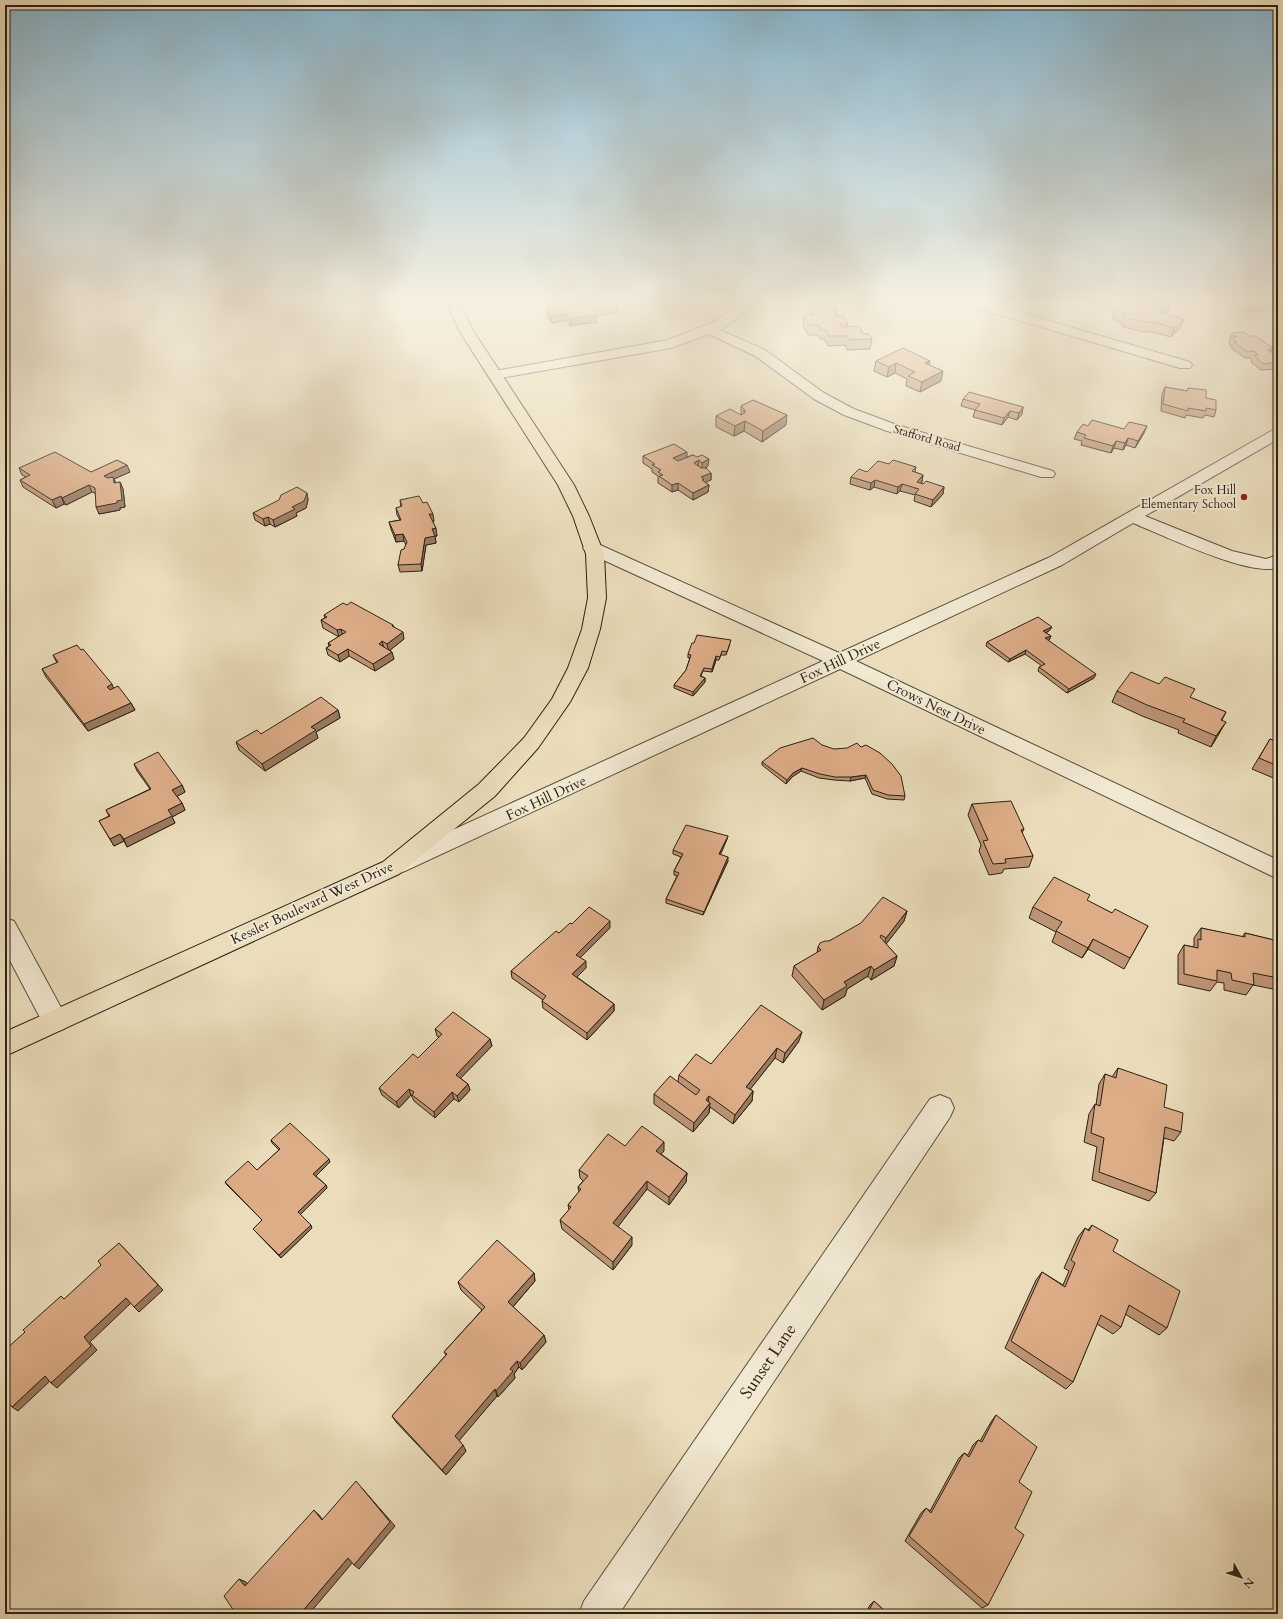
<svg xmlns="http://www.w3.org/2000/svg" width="1283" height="1619" font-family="Cardo,serif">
<rect width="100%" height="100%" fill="#ebddbb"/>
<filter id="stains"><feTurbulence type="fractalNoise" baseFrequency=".005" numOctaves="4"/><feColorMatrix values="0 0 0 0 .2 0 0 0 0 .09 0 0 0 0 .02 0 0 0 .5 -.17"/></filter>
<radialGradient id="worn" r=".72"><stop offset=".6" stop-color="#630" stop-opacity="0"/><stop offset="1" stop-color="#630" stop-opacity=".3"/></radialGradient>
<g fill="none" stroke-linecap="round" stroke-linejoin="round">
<defs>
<path id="minor" d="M741,303H754L743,314L720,330L765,350L824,393L854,409L897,425L1053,471L1055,474L1053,477H1041L887,431L844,415L814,399L755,356L709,334L671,348L495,379L490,378L488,375L490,372L495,371L668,340L716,321Z
M969,303H988L1190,362L1192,365L1190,368H1180L970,306Z
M1278,428V439L1145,516L1232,551L1266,559L1278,555V567C1254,579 1160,534 1133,523L1062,565L856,661L1278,860V879L840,669L405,871L397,874L389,871L385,865L389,859L823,661L586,552L583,548L586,544L592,543L598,544L839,653L1050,557L1273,430Z
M5,918L14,921L64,1013L68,1021L64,1029L55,1032L46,1029L5,951Z
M940,1095L950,1099L954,1108L950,1117L619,1614H579L584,1601L930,1099Z"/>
<path id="major" d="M447,303H459L474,332L574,485L589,516L604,554L606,598L600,629L588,668L570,702L538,748L495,796L399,874L5,1056V1032L383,862L479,784L524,738L552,699L568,668L582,629L588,598L586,554L573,516L558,485L460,332Z"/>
</defs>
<use href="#minor" stroke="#5a503e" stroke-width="2"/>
<use href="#major" stroke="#2a2115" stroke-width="2"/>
<use href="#minor" fill="#f2e9d3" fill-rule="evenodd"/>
<use href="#major" fill="#ebddbb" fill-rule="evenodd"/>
</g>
<path fill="#be9575" stroke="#2a2115" d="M809,303H833L836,310V315L848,324L847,327L863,334L872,339L870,349L847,350L845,345L828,346L824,339H820L818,335H808L803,325L804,315H811L809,309Z
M1068,303H1077L1075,305Z
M1222,303H1268L1262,312L1251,310L1249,313L1233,309L1235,306Z
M617,307V313L596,316V322L570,326L566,320L552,323L547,317V310Z
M1137,309L1168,312L1165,313L1180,328L1171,337L1151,332H1144L1123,327L1121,325L1122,323L1112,319L1115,310Z
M1232,333L1249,336L1278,357V369L1261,370L1251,362L1252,359L1251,358H1245L1232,349V347L1229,344L1230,341L1229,340Z
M876,361L930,365L941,381L920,392L906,386L907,379L895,373L887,377L874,371Z
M1165,387L1187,391L1188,388L1206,398L1216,410L1214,417L1205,415L1203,418L1186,415L1185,418L1161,411L1162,394Z
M963,399L1023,407L1022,414L1017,420L1008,417L1002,425L973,417L975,410L961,406Z
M741,406L786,425L762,442L744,431L734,436L716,427V416L741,415Z
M1124,429L1144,433L1135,448L1126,445L1123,450L1114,448L1111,453L1081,445L1082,441L1074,439L1077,432Z
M693,455L708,466L706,468L711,473V480L705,482L709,485L708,492L693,500L678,490L672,492L658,483V476L652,472V469L643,463V456L687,457Z
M889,464L916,467L915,472L923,475L922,482L921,483L944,487L943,494L931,507L914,501L915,495L900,491L897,494L874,487L870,490L850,484L851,477L867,472Z
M19,468L91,472H130L114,479L116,483L120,482L123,489L125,507L120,508V510L99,514L95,493L92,492L66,505L64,504L56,508L23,487L20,480L26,477L22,475Z
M307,493L308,500L306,508L296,513L297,516L275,527L270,524L265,526L255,520L253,513Z
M400,500L423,503L434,521H433L437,536H435L436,543L426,545L422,571L400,572L398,565L406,545L404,541L396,542L391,529L389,522L400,520L397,515L396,508L401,507Z
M324,615L393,625L394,627L404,639L390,650L394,659L375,671L349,656L340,662L328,655L326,648L329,646L328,643L339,637L323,628L321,620L325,618Z
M1050,630L1046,633L1051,636L1049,640H1048L1094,678L1067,693L1038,671L1039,667L1042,666L1025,654L1008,662L986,646L987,642Z
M730,644L726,655H721L719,660H716L712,672L703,671L701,676L705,678V682L693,696L674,688V685L686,670L690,658H688V654Z
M53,655L114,688L131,703L135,710L88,731L46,677L42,669L57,663Z
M1117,691L1191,698L1226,712L1222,720L1220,732L1211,747L1178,733L1179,730L1142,716L1112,702Z
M338,710L340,718L316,732L318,738L265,771L239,750L236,742L261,734Z
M1270,739L1278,742V780L1252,769Z
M822,745L905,796L904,800L887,799L872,794L865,778L850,781L834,780L819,778L801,771L792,777L786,784L762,765V762Z
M134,764L182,785L185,792L177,796L182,803L185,810L172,817L175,823L127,847L124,841L114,846L99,821L109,816L106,810L150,789L137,771Z
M972,804L1024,829L1022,833L1033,856L1029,867L1004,869L1002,873L989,875L979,851L981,845L968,815Z
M727,839L720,855L728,861L703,915L666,903V899L677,876L674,875V871L681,857L673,854V850Z
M1087,901L1112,913L1148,926L1124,969L1088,949L1082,958L1052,942L1056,932L1029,918L1033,907Z
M907,911L904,921L886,944L897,956L894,966L871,980L868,976L847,989L845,996L822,1010L792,976L794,966L817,953L818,947L829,941Z
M572,924L610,928L580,958L586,968L577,977L614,1004V1011L587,1040L543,1008L542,1001L543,1000L512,978L511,971L559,933Z
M1201,928L1242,937L1245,933L1278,941V990L1253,985L1246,995L1224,990V983L1217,982L1210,991L1178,984V955L1184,945L1193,947L1194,945V938Z
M435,1029L490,1039L492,1046L460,1078L468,1084L470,1090L459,1102L454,1099L435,1118L414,1101L411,1095L399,1108L382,1095L379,1088L418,1058L439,1037L437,1036Z
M799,1041L783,1063L775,1058L750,1089L753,1091L752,1101L733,1124L710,1107L709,1113L693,1132L654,1104V1094L678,1082L679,1075L711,1064Z
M1118,1068L1164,1107L1181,1132L1174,1141L1164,1138L1156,1193L1149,1201L1092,1180L1097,1147L1084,1142L1089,1114L1095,1104L1096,1105L1099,1084L1105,1074L1112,1077Z
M271,1140L330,1162L316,1176L326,1185L327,1188L300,1214L312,1228L281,1258L255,1231L253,1229L262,1220L227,1185L225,1182L257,1170L279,1150L272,1143Z
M625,1146L664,1151L661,1154L687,1173L686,1182L669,1205L647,1189L618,1226L632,1245L613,1270L562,1229L560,1220L569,1210L568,1205L579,1192L578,1187L583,1181L580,1178L579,1170Z
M1092,1225L1113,1251L1167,1328L1159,1335L1125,1314L1121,1327L1113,1334L1097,1324L1073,1382L1066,1389L1005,1348L1036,1280L1042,1272L1063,1285L1069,1271L1064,1268L1078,1237L1085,1228L1088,1230Z
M534,1273L535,1281L513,1307L544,1335L546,1342L522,1370L519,1367L514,1374L515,1378L498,1397L497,1396L459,1440L466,1451L446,1475L396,1422L392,1416L446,1355L444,1352L482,1310L461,1290L458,1282Z
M996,1415L1019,1482L1015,1528L988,1605L982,1608L905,1541L921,1513L926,1508L930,1511L959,1458L964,1453L968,1455L973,1445L978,1440L980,1441L991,1422Z
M874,1601L888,1614H865L870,1605Z"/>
<path fill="#9b795f" stroke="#2a2115" d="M1170,303H1171L1168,312L1162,314L1159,312L1166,305Z
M1267,303H1268L1267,305L1262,312L1264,306Z
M617,307V313L596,316V322L570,326V319L592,310Z
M566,314V320L552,323L551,316Z
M1184,319L1180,328L1171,337L1174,328Z
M1273,348L1270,355L1268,350Z
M930,361L928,371L925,363Z
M896,363L895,373L887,377L889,367Z
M943,371L941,381L920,392L922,382Z
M1023,407L1022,414L1017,420L1019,413Z
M1010,411L1008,417L1002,425L1004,418Z
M787,415L786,425L762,442L763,431Z
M745,421L744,431L734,436L735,426Z
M1147,426L1144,433L1135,448L1138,441Z
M1128,438L1126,445L1123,450L1125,443Z
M1116,441L1114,448L1111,453L1113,446Z
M687,452V459L673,465V458Z
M709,459L708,466L702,470V463Z
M699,460L698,467L694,463Z
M127,465L130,472L114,479L116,484L107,483L104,476Z
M711,473V480L704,483V486L701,477Z
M923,475L922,482L915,489L917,482Z
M875,480L874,487L870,490L871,483Z
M120,482L123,489L125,507L120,508V510L99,514L96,507L117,501Z
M678,483V490L672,492V485Z
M902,484L900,491L897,494L898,487Z
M89,485L92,492L66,505L62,498Z
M709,485L708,492L693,500V493Z
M944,487L943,494L931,507L933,500Z
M307,493L308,500L306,508L296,513L297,516L275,527L273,520Z
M61,496L64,504L56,508L52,500Z
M429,514H433L434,521H431Z
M268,517L270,524L265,526L263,519Z
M436,528L437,536H435L436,543L426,545L422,571L421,564L425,538L432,529Z
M403,534L404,541L396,542L395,535Z
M1052,627L1050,630L1042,635L1043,631Z
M341,629L343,637H339L337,630Z
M403,632L404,639L389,651L387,644Z
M1051,636L1049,640L1044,642L1045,638Z
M382,641L384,648L379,644Z
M348,649L349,656L340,662L338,655Z
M1026,650L1025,654L1008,662L1010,659Z
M392,652L394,659L375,671L373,664Z
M716,656V660L712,672V669Z
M1096,674L1094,678L1067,693L1069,689Z
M705,678V682L693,696V692Z
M112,684L115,692L110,694L107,687Z
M131,703L135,710L88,731L84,724Z
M338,710L340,718L316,732L318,738L265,771L262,764L311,727Z
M1226,722L1211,747L1216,736Z
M802,768L801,771L792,777L786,784L787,780L793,773Z
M866,775L865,778L850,781L851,777Z
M182,785L185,792L176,797L172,790Z
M182,803L185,810L172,817L175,823L127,847L124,839L168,810Z
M120,834L124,841L114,846L110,839Z
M728,836L727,839L719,858V854Z
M728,857V861L703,915L704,912Z
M907,911L904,921L883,948L886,938Z
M610,921V928L577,961L576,955Z
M1093,939L1088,949L1082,958L1088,948Z
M897,956L894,966L871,980L874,970Z
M586,961V968L573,981L572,974Z
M871,966L868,976L847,989L845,996L822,1010L824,1000L844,982Z
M614,1004V1011L587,1040V1033Z
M802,1032L799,1041L783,1063L785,1053Z
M490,1039L492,1046L457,1082L456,1075Z
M777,1048L775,1058L745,1096L746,1087Z
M468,1084L470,1090L459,1102L457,1096Z
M409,1089L411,1095L399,1108L396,1102Z
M753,1091L752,1101L733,1124L735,1115Z
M452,1092L454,1099L435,1118L434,1112Z
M709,1096L708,1106L706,1100Z
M710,1103L709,1113L693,1132L694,1123Z
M664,1142V1151L656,1160V1151Z
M329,1159L330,1162L315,1177L313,1174Z
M687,1173L686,1182L669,1205V1197Z
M647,1181V1189L614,1232L613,1223Z
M326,1185L327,1188L300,1215L298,1212Z
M311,1225L312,1228L281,1258L279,1255Z
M632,1237V1245L613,1270V1262Z
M119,1243L163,1290L139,1312L134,1307Z
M534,1273L535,1281L510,1310L508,1302Z
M126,1298L131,1303L90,1342L97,1350L57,1388L51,1383L84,1337Z
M544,1335L546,1342L522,1370L520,1363Z
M517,1361L519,1367L514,1374L515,1378L498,1397L496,1391L510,1369Z
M45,1376L51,1380L18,1411L12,1407Z
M495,1389L497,1396L458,1442L455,1436Z
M463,1445L466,1451L446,1475L442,1470Z
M361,1487L395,1526L359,1569L354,1565Z
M314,1510L319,1515L327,1525L322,1520Z
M348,1558L353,1562L309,1614H300Z
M239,1579L246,1582L252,1590L245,1586Z"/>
<path fill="#ddad88" stroke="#2a2115" d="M595,303H614L617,307L592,310L596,315L570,319L566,314L551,316L547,310Z
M811,303H833L836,310H833L836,316H844L848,324H840L842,327L859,326L863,334H869L872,339L849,340L847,336H829L826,329L821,330L819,325H809L804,315H814L812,311L815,310Z
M1142,303H1170L1166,305L1159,312L1184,319L1174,328L1154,322H1147L1126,318L1124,316L1127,313L1115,310L1121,304L1137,309Z
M1236,303H1267L1264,306L1254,304L1252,307Z
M1244,332L1249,336H1255L1273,348L1268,350L1278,357V362L1263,364L1254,355H1258L1254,351L1247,352L1234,342H1237L1231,338L1237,337L1232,333Z
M903,348L930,361L925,363L943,371L922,382L908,376L915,372L896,363L889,367L876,361Z
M1165,387L1187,391L1188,388L1206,390V398L1216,400V410L1206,408V411L1188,408V411L1163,404Z
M969,392L1023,407L1019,413L1010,411L1004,418L975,410L980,404L963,399Z
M753,400L787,415L763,431L745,421L735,426L716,416L730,409L741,415L746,412L743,411L745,410L741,406Z
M1092,420L1124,429L1129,422L1147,426L1138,441L1128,438L1125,443L1116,441L1113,446L1084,438L1086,435L1077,432L1083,424L1088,426Z
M674,444L687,452L673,458L678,461L693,455L697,457L702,455L709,459L702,463L699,460L694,463L701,468H706L711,473L701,477L704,479L702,480L709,485L693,493L678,483L672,485L659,476L663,475L658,472L661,470L652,465L655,464L643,456Z
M55,452L91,472L117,460L127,465L104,476L108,478L113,477L114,483L120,482L122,500L117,501V503L96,507L95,488L89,485L62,498L61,496L52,500L20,480L30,475L19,468Z
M893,460L916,467L912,471L923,475L917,482L923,484L926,481L944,487L933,500L915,494L919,489L902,484L898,487L875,480L871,483L851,477L859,469L867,472L878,461L889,464Z
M297,487L307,493L304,501L292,507L295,509L273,520L268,517L263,519L253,513L279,500L281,495Z
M419,496L423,503L427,502L433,514H429L436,528L432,529L435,536L425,538L421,564L398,565L401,550L404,549L407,542L403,534L395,535L389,522L401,520L396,508L402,506L400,500Z
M351,602L393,625L392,626L403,632L387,644L382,641L379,644L392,652L373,664L348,649L338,655L326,648L331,645L328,643L346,632L341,629L337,630L321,620L327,617L324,615L343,603L347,605Z
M1038,617L1052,627L1043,631L1051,636L1045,638L1096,674L1069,689L1039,667L1045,664L1026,650L1010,659L987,642Z
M697,635L731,640L727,652L722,651L720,657L716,656L712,669L704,668L700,676L705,678L693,692L674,685L686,670L691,655L688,654L692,643H694Z
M77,645L81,650L83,649L112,684L107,687L110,690L118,686L131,703L84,724L42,669L58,662L53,655Z
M1131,672L1159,684L1165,677L1195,689L1190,697L1226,712L1221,720L1226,722L1216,736L1183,722L1185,719L1147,705L1117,691Z
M321,697L338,710L311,727L316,730L262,764L236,742L257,730L261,734Z
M813,738L822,745L834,749L847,748L857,743L861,747L866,745L880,753L892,764L901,776L905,796L888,795L873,790L866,775L851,777H835L820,774L802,768L793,773L787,780L762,762L780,748Z
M1270,739L1278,742V766L1259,758Z
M158,752L182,785L172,790L182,803L168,810L172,816L124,839L120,834L110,839L99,821L110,816L106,810L151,789L134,764Z
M1011,801L1024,829L1021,830L1033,856L1005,859L1006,863L993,864L983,841L988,840L972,804Z
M686,825L728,836L719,854L728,857L704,912L666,899L679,873L674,871L683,854L673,850Z
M1054,877L1090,895L1087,900L1112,913L1115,909L1148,926L1130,958L1093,939L1088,948L1056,931L1062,922L1033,907Z
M883,897L907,911L886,938L881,935L880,937L897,956L874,970L871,966L844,982L847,986L824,1000L794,966L821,950L818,947L820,943L825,941H829L861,923Z
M589,907L610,921L576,955L586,961L572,974L614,1004L587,1033L542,1001L546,996L511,971L556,931L559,933L570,923L572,924Z
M1201,928L1245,937V933L1278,941V978L1253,973L1254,985L1232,980L1231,973L1217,970V981L1184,974V945L1198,948V939L1201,940Z
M761,1005L802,1032L785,1053L777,1048L746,1087L753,1091L735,1115L709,1096L706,1100L710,1103L694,1123L654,1094L670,1076L696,1095L700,1090L679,1075L696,1054L711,1064Z
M453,1012L490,1039L456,1075L468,1084L457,1096L452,1092L434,1112L412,1095L414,1092L409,1089L396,1102L379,1088L413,1054L418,1058L442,1034L435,1029Z
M1118,1068L1167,1085L1164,1107L1183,1113L1181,1132L1165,1127L1156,1193L1099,1172L1104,1138L1091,1133L1095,1104L1100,1106L1105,1074L1116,1078Z
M290,1123L329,1159L313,1174L326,1185L298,1212L311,1225L279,1255L253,1229L262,1220L225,1182L248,1161L257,1170L280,1149L271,1140Z
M642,1126L664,1142L656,1151L687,1173L669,1197L647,1181L613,1223L632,1237L613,1262L560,1220L571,1207L568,1205L581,1189L578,1187L588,1176L579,1170L608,1134L625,1146Z
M1092,1225L1118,1240L1113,1251L1180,1291L1167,1328L1129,1305L1121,1327L1101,1315L1073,1382L1011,1341L1042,1272L1065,1287L1075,1263L1071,1260L1085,1228L1089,1231Z
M497,1240L534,1273L508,1302L544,1335L520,1363L517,1361L510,1369L513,1371L496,1391L495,1389L455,1436L463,1445L442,1470L392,1416L447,1354L444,1352L485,1307L458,1282Z
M119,1243L158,1285L134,1307L126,1298L84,1337L91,1346L51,1383L45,1376L12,1407L5,1398V1350L25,1332L23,1330L61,1296L64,1299L101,1265L98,1261Z
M996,1415L1037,1447L1019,1482L1032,1492L1015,1528L1024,1535L988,1605L909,1536L926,1508L931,1513L964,1453L969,1457L978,1440L982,1442Z
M356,1481L390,1522L354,1565L348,1558L300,1614H232L234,1611L224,1596L239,1579L245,1586L314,1510L322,1520Z
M874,1601L888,1614H867Z"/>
<linearGradient id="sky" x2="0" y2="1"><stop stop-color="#88b7d1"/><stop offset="0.57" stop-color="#f6f0e0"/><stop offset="1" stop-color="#f6f0e0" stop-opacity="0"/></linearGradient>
<rect width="1283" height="529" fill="url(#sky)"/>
<circle fill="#8f2418" stroke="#f2e9d3" stroke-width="1.5" cx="1244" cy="497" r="4"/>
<g text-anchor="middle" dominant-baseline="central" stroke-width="4" stroke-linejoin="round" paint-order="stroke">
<g font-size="12" fill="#2a2115" stroke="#f2e9d3">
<text transform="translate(927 438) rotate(16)">Stafford Road</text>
</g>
<g font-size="12" fill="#2a2115" stroke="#f2e9d3" text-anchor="end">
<text x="1236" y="490">Fox Hill<tspan x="1236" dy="14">Elementary School</tspan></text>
</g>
<g font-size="14" fill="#2a2115" stroke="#f2e9d3">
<text transform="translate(840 661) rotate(-25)">Fox Hill Drive</text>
<text transform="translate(936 707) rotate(26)">Crows Nest Drive</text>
<text transform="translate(546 798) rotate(-25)">Fox Hill Drive</text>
<text transform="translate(312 903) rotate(-25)">Kessler Boulevard West Drive</text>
</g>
<g font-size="17" fill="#2a2115" stroke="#f2e9d3">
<text transform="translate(768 1361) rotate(-56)">Sunset Lane</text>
</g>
</g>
<rect width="1283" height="1619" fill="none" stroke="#ebddbb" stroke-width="20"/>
<rect x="6" y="6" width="1271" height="1607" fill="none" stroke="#2a2115" stroke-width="2"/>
<rect x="10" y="10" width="1263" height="1599" fill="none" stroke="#2a2115"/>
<g transform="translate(1241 1577) rotate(129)" stroke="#f2e9d3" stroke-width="3" paint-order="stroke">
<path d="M0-3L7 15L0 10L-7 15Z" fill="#2a2115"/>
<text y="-6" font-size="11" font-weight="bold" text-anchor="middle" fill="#2a2115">N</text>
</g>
<rect width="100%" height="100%" filter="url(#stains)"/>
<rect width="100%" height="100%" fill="url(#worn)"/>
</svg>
